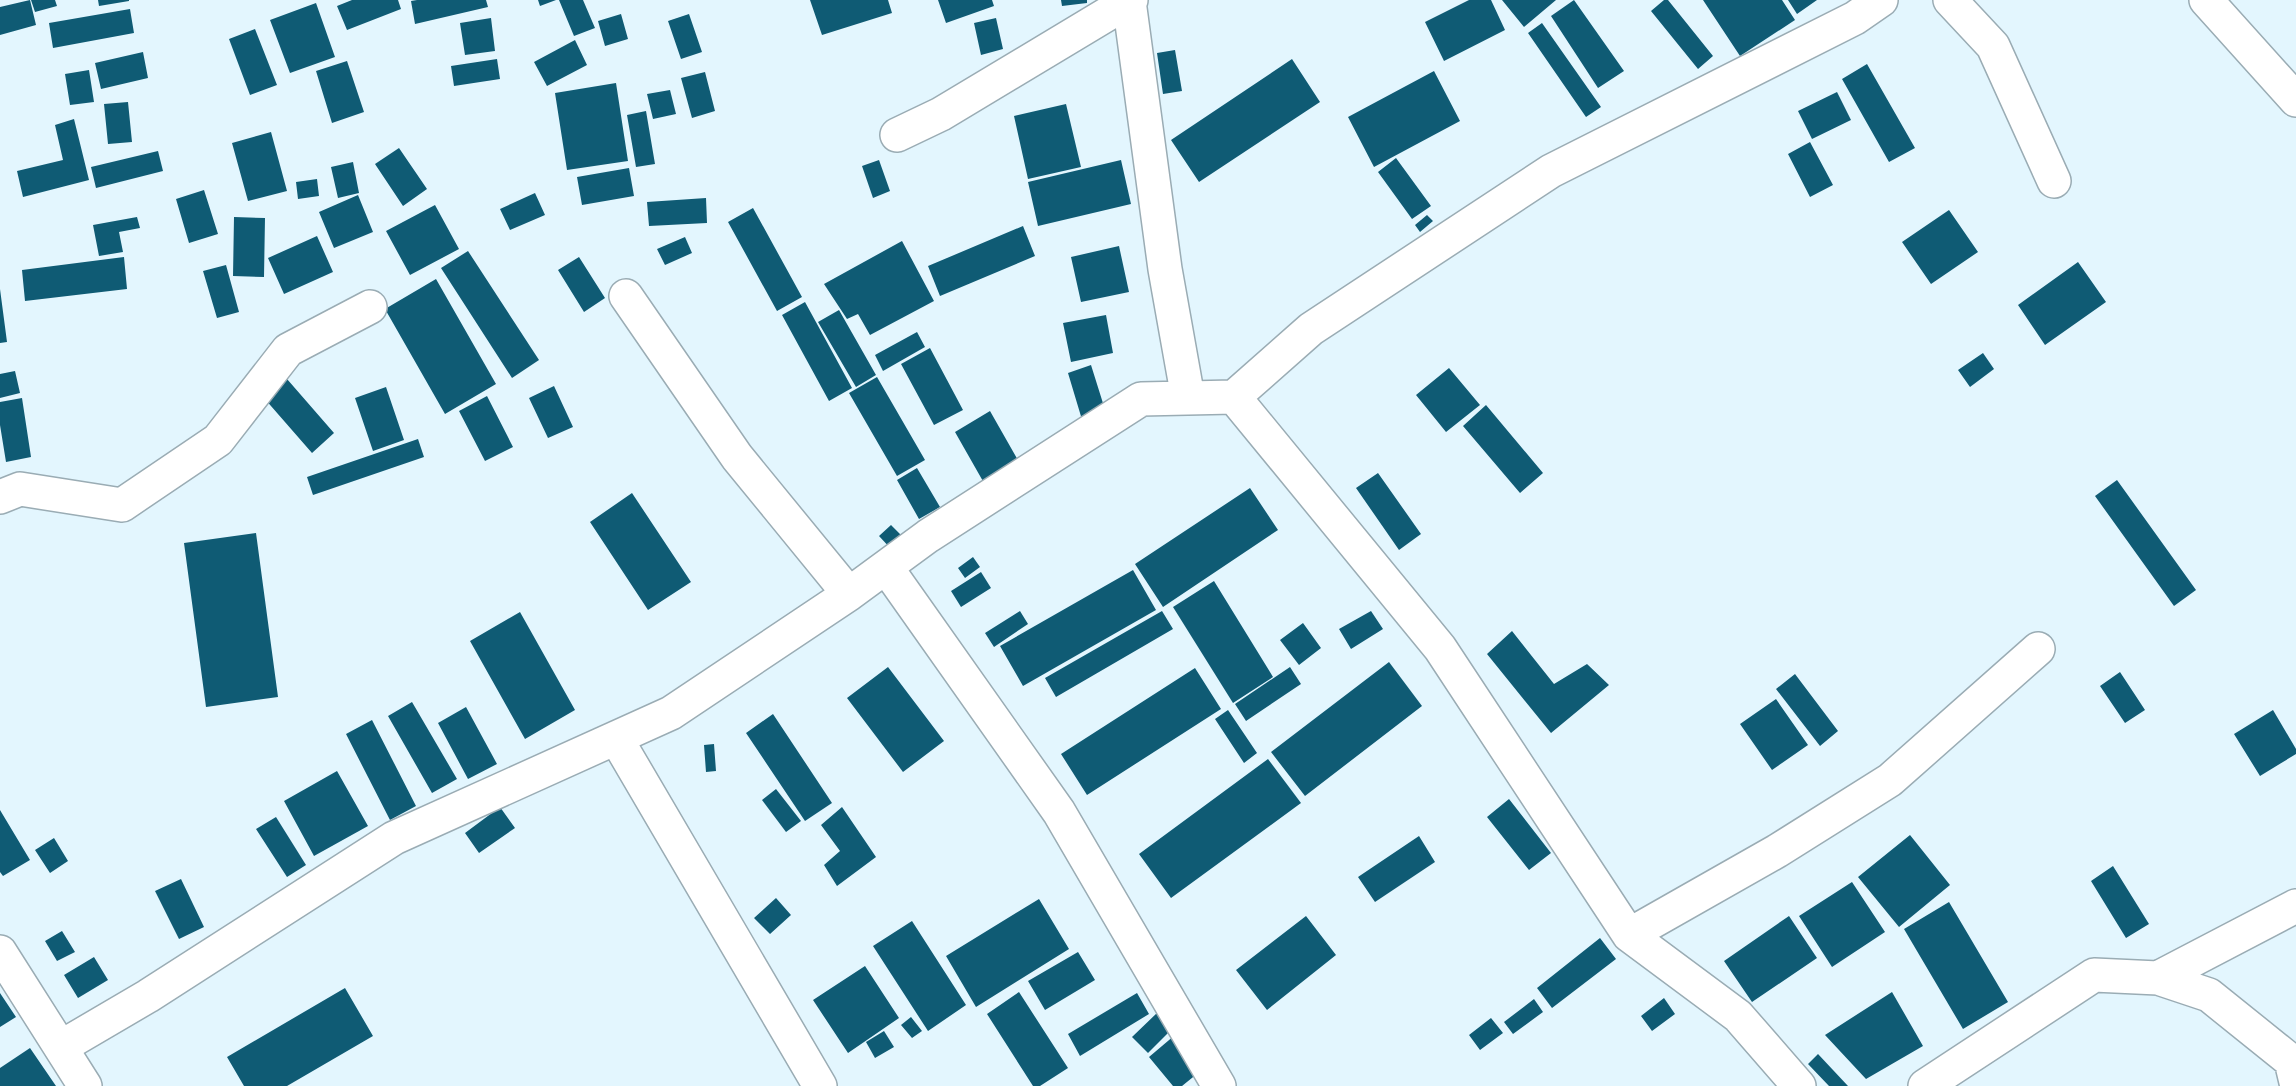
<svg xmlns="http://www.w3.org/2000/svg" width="2296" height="1086" font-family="'Zilla Slab',serif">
<rect width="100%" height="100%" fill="#e3f6fe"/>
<path fill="#0f5b74" d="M30,0L36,25L0,35V7Z
M31,0H55L57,6L35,12Z
M98,0H129V1L99,6Z
M352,0H398L401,9L347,30L337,6Z
M417,0H486L488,7L415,24L411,1Z
M538,0H556L540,6Z
M559,0H583L595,28L574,36Z
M810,0H888L892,13L822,35Z
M938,0H992L994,6L946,23Z
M1061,0H1087V3L1062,6Z
M1469,0H1491L1505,30L1444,61L1425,22Z
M1502,0H1556L1524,27Z
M1574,0L1624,71L1598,88L1551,16Z
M1664,0H1668L1713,56L1698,69L1651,11Z
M1703,0H1782L1795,20L1740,56Z
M1788,0H1817L1797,14Z
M316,3L335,57L290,73L270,20Z
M130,9L134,33L53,48L49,23Z
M621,14L628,39L605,46L598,21Z
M689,14L702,52L681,59L668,21Z
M491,18L495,51L465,55L460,23Z
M996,18L1003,49L981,55L974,23Z
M1542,23L1601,107L1586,117L1528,33Z
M255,29L277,85L250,95L229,39Z
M575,40L587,65L547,86L534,62Z
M1175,50L1182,91L1163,94L1157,53Z
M143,52L148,78L101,89L95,63Z
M497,59L500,79L454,86L451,66Z
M1292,59L1320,102L1199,182L1171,140Z
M347,61L364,112L332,123L316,71Z
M1867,64L1915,148L1889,162L1842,79Z
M89,70L94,102L70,105L65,74Z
M1434,71L1460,121L1374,167L1348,117Z
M705,72L715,111L692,118L681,78Z
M616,83L628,161L567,170L555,93Z
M670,90L676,114L653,119L647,94Z
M1837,92L1851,120L1812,139L1798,111Z
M128,102L132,142L108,144L104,104Z
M1066,104L1081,167L1028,179L1014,116Z
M646,111L655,164L636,167L627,115Z
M74,119L89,180L23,197L17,171L63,160L55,125Z
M271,132L287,191L248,201L232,143Z
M1810,142L1833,185L1810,197L1788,154Z
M399,148L427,189L403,206L375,164Z
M158,151L163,171L96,188L91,167Z
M1396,158L1431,206L1412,219L1378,172Z
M879,160L890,191L873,198L862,166Z
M1121,160L1131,204L1038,226L1028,182Z
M353,162L359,193L338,198L331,167Z
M629,168L634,196L582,205L577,177Z
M317,179L319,196L298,199L296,182Z
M204,190L218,234L189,243L176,199Z
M535,193L545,215L510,230L500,209Z
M358,195L373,232L334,248L319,212Z
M706,198L707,223L649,226L647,202Z
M435,205L459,249L410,275L386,231Z
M753,208L802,297L777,311L728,222Z
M1949,210L1978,252L1931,284L1902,242Z
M1427,215L1433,221L1420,232L1415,225Z
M137,217L140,228L119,232L123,252L99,256L93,225Z
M234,217L265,218L264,277L233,276Z
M1023,226L1035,256L940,296L928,266Z
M317,236L333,272L284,294L268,258Z
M685,237L692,253L665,265L657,249Z
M902,241L934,301L870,335L858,314L847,319L824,284Z
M1119,246L1129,292L1081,302L1071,257Z
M468,251L539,360L512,378L441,268Z
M124,257L127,289L25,301L22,270Z
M579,257L605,298L584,312L558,270Z
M2078,262L2106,302L2045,345L2018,305Z
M226,265L239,312L217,318L203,271Z
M436,279L496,384L445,414L385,309Z
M0,289L7,342L0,343Z
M805,302L852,388L829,401L782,315Z
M839,310L876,375L856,387L818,322Z
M1106,315L1113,353L1071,362L1063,323Z
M917,332L925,347L883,371L875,355Z
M930,348L963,410L934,425L901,364Z
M1983,353L1994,369L1970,387L1958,370Z
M1091,365L1107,416L1083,423L1068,373Z
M1449,368L1480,405L1446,432L1416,395Z
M15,371L20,393L0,398V374Z
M877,377L925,460L897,476L849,393Z
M287,379L334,433L312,453L264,398Z
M554,386L573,427L548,438L529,398Z
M386,387L404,440L373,451L355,398Z
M487,396L513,447L485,461L459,411Z
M22,398L31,457L6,462L0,425V402Z
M1486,405L1543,473L1520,493L1463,426Z
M990,411L1019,462L984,483L955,432Z
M418,439L424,457L313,495L307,477Z
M917,468L940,507L919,519L897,480Z
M1378,473L1421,534L1399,550L1356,488Z
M2117,480L2196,590L2174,606L2095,496Z
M1250,488L1278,530L1163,607L1135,564Z
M632,493L691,582L648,610L590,522Z
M891,525L904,538L892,550L879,536Z
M256,533L278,697L206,707L184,543Z
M973,557L980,567L965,578L958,568Z
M1133,570L1156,610L1023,686L1000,646Z
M981,572L991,588L961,607L951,591Z
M1214,581L1273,677L1233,703L1173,607Z
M1020,611L1028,624L994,647L985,633Z
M1162,611L1173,629L1056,697L1045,678Z
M1371,611L1383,629L1351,649L1339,629Z
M520,612L575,710L525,739L470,641Z
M1303,623L1321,648L1299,665L1280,640Z
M1512,631L1554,684L1587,664L1609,685L1551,733L1487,654Z
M1389,662L1422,706L1305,796L1271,752Z
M888,667L944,741L903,772L847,698Z
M1290,667L1301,684L1246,721L1235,704Z
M1195,668L1221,709L1087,795L1061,754Z
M2120,672L2145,710L2125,723L2100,686Z
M1795,674L1838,731L1820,746L1776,689Z
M1776,699L1808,745L1772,770L1740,724Z
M412,702L457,779L432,793L388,716Z
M466,707L497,764L468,779L438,723Z
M1228,710L1257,753L1244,763L1215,719Z
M2273,710L2296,749V754L2260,776L2234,734Z
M773,714L832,803L805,821L746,733Z
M372,720L416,806L390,820L346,734Z
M714,744L716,771L706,772L704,745Z
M1268,759L1301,803L1171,898L1139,854Z
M337,771L368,826L314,856L284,801Z
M776,789L801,821L786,832L762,800Z
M1509,799L1551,853L1529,870L1487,817Z
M500,807L515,828L479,853L465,833Z
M842,807L876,857L837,886L824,865L840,851L821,825Z
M0,810L30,860L3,876L0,872Z
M276,817L306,865L287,877L256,829Z
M1910,835L1950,885L1899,927L1858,877Z
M1419,836L1435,862L1375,902L1358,877Z
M54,838L68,861L50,873L35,850Z
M2113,866L2149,924L2126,938L2091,881Z
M181,879L204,927L179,939L155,891Z
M1852,882L1885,932L1832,967L1799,916Z
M776,898L791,915L770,934L754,918Z
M1039,899L1069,949L976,1007L946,956Z
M1949,902L2008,1002L1963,1029L1904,929Z
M1306,916L1336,955L1267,1010L1236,970Z
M1789,916L1817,958L1752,1002L1724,961Z
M912,921L966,1005L928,1031L873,946Z
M62,931L75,952L57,961L45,941Z
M1600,938L1616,959L1552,1008L1537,988Z
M1078,952L1095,980L1045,1010L1028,981Z
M94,957L108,980L78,998L64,975Z
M865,966L899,1018L848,1053L813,1000Z
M345,988L373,1036L287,1086H244L227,1057Z
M1019,992L1068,1068L1040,1086H1033L987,1014Z
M1892,992L1923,1046L1866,1079L1825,1035Z
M0,993L16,1017L0,1027Z
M1137,993L1149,1014L1080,1056L1068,1034Z
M1664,998L1675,1014L1652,1031L1641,1016Z
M1534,999L1543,1012L1513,1034L1504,1022Z
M1158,1012L1173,1028L1148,1053L1132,1037Z
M911,1017L922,1031L912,1038L901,1025Z
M1491,1018L1503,1033L1480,1050L1469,1035Z
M884,1031L894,1047L875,1058L866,1042Z
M1175,1035L1203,1069L1182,1086H1173L1149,1057Z
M30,1048L56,1086H0V1068Z
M1818,1054L1848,1086H1829L1808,1064Z"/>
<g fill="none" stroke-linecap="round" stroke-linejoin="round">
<defs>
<path id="minor" d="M1131,0L1129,1L1165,269L1188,398
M1950,0L1993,46L2054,181
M2206,0L2296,100
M897,135L941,114L1129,1
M626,296L737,457L849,594
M1234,397L1440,648L1629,935L1738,1016L1799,1086
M0,497L20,489L122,505L218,440L288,350L370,307
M886,567L1059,812L1219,1086
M616,738L820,1086
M1629,935L1777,851L1890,780L2038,649
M2158,978L2209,995L2291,1061L2296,1082
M61,1047L148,996L394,838L671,713L849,594L928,536L1141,399L1234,397L1311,329L1551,171L1855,18L1881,0
M1925,1086L2094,975L2158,978L2296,906"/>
<path id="major" d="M0,952L85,1086"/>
</defs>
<use href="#minor" stroke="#9aacb4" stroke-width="36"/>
<use href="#major" stroke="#9aacb4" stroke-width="36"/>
<use href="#minor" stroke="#fff" stroke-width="33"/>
<use href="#major" stroke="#fff" stroke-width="33"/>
</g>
</svg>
